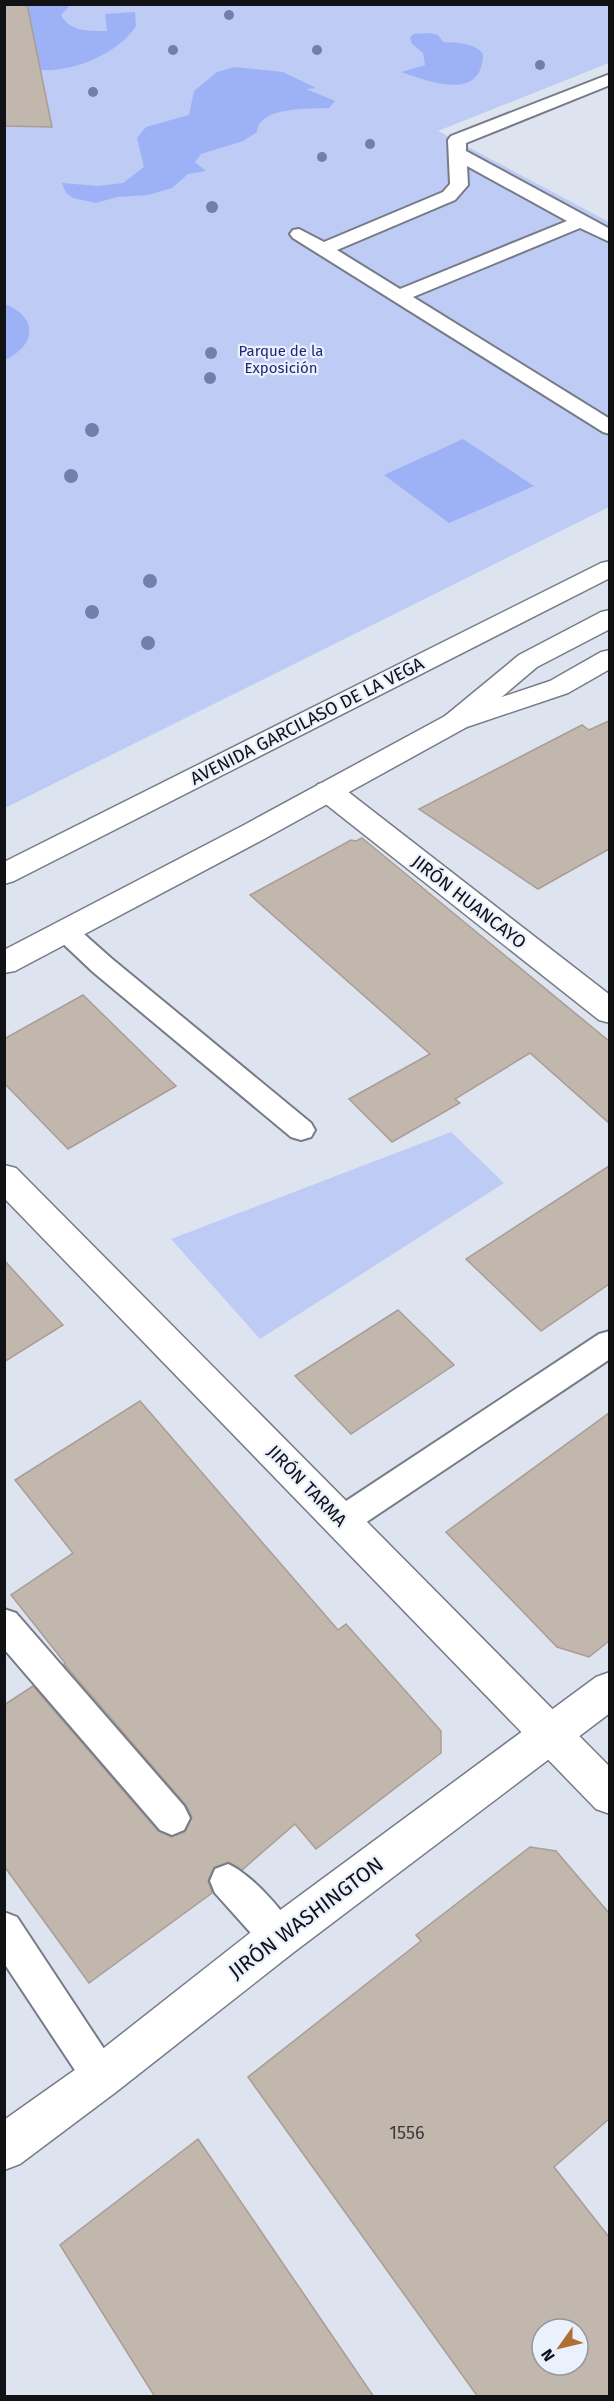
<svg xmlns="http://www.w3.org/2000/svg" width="614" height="2401" font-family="'Fira Sans',sans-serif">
<rect width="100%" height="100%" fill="#dee3f0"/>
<path fill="#becbf5" d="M5,5H609V63L438,131L609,222V507L5,808Z
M451,1132L504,1183L260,1339L171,1239Z"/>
<path fill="#9db1f6" d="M4,5H70L61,15C69,32 91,31 107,31L105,14L135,12L136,26C118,54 73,72 41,70Z
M429,33L438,35L443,42C457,43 474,42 483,54C482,103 428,81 401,72L425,65L423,53L412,44L410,38L413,34Z
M234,67L283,72L316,88L306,89L335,101L329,108C309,109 259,106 257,132L243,141L201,154L195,162L206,171L188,174L172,188L148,195L117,197L96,203L73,198L66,193L62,183L98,186L123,183L144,167L137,138L146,127L189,115L194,91L217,72Z
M5,304C39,318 36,345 5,360Z
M463,439L534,486L449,523L384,475Z"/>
<path fill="#c2b7ad" stroke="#a99d94" stroke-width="1.5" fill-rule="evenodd" d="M4,4H27L52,127L4,126Z
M609,721V849L538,889L419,809L582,725L589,730Z
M362,838L609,1041V1123L530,1053L455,1099L460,1103L392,1142L349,1099L430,1054L250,895L351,840L356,841Z
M83,995L176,1086L68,1149L4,1083V1039Z
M609,1166V1284L541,1331L466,1259Z
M4,1260L63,1325L4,1362Z
M398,1310L454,1365L351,1434L295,1376Z
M140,1401L338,1630L346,1624L441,1731V1753L316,1849L295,1824L242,1870L229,1862L214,1867L208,1880L212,1893L89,1983L4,1866V1705L33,1686L158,1831L171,1837L185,1832L192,1817L186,1805L64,1664L65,1663L11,1595L73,1553L15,1480Z
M609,1413V1641L589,1657L557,1647L446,1532Z
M530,1847L556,1851L609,1913V2119L554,2167L609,2237V2397H478L248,2077L421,1941L416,1935ZM542,2329H578V2365H542Z
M198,2139L374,2397H155L60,2245Z"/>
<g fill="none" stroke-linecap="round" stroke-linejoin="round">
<defs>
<path id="service" d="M610,74V85L466,143V151L610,229V242L580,228L413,297L610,419V434L603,432L293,238L290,234L293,230L299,229L324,242L443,192L450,184L448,140L451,136ZM467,166L567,221L400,289L337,250L455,200L468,185Z
M66,923L75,926L111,958L311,1123L315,1130L311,1137L301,1140L291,1137L93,972L57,938L53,932L57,926Z
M610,1331V1359L353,1531L342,1535L331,1531L326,1521L331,1511L599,1334Z
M4,1609L16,1613L184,1806L190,1818L184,1830L172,1835L160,1830L4,1649Z
M228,1864C250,1873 288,1914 297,1937L292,1950L279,1955L266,1950L215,1893L210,1881L215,1869Z
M4,1912L17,1917L114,2064L120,2077L114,2090L101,2096L88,2090L4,1963Z"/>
<path id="minor" d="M328,782L338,784L610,995V1023L599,1020L318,798L314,791L318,784Z
M4,1165L16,1168L610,1767V1814L596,1809L4,1198Z"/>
<path id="tertiary" d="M610,1672V1713L294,1952L116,2092L20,2164L4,2170V2120L86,2062L264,1922L596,1677Z"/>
<path id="secondary" d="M610,650V669L568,693L455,731L445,728L441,722L445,716L550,681L601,652Z"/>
<path id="primary" d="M610,561V578L14,881L4,884V862L601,563Z
M610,610V629L537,667L465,728L264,839L15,971L4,973V950L244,825L445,716L519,655L601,612Z"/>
</defs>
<use href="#service" stroke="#777b87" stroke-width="4"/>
<use href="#minor" stroke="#777b87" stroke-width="3"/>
<use href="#tertiary" stroke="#777b87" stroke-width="3"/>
<use href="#secondary" stroke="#777b87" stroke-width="3"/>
<use href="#primary" stroke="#777b87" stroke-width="3"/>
<use href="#service" fill="#fff" fill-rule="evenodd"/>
<use href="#minor" fill="#fff" fill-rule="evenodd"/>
<use href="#tertiary" fill="#fff" fill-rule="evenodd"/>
<use href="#secondary" fill="#fff" fill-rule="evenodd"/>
<use href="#primary" fill="#fff" fill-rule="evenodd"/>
</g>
<g fill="#747dac">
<circle cx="229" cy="15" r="5"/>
<circle cx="173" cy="50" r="5"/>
<circle cx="317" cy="50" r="5"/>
<circle cx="540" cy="65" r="5"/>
<circle cx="93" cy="92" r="5"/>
<circle cx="370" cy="144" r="5"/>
<circle cx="322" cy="157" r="5"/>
<circle cx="212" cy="207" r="6"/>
<circle cx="211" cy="353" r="6"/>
<circle cx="210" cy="378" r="6"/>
<circle cx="92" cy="430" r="7"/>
<circle cx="71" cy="476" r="7"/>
<circle cx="150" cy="581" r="7"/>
<circle cx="92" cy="612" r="7"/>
<circle cx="148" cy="643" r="7"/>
</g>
<g text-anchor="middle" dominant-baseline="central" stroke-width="4.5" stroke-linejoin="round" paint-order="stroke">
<g font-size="15" fill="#1e2975" stroke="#ebf0fd">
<text x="281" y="351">Parque de la<tspan x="281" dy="17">Exposición</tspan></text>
</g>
<g font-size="18" fill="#101216" stroke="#ebf0fd">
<text transform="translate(307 721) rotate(-27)">AVENIDA GARCILASO DE LA VEGA</text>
<text transform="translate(469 902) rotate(38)">JIRÓN HUANCAYO</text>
<text transform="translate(307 1486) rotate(46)">JIRÓN TARMA</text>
</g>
<g font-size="18" fill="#3c3b3c">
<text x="407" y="2133">1556</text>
</g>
<g font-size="21" fill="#101216" stroke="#ebf0fd">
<text transform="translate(306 1918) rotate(-37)">JIRÓN WASHINGTON</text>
</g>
</g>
<rect width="614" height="2401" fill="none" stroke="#101216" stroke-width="12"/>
<g transform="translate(560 2347) rotate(236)"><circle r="28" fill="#ebf0fd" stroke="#9397a1" stroke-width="1.5"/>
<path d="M0-4.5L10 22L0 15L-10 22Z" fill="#ad6f34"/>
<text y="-9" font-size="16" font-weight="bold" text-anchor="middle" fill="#101216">N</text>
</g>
</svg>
